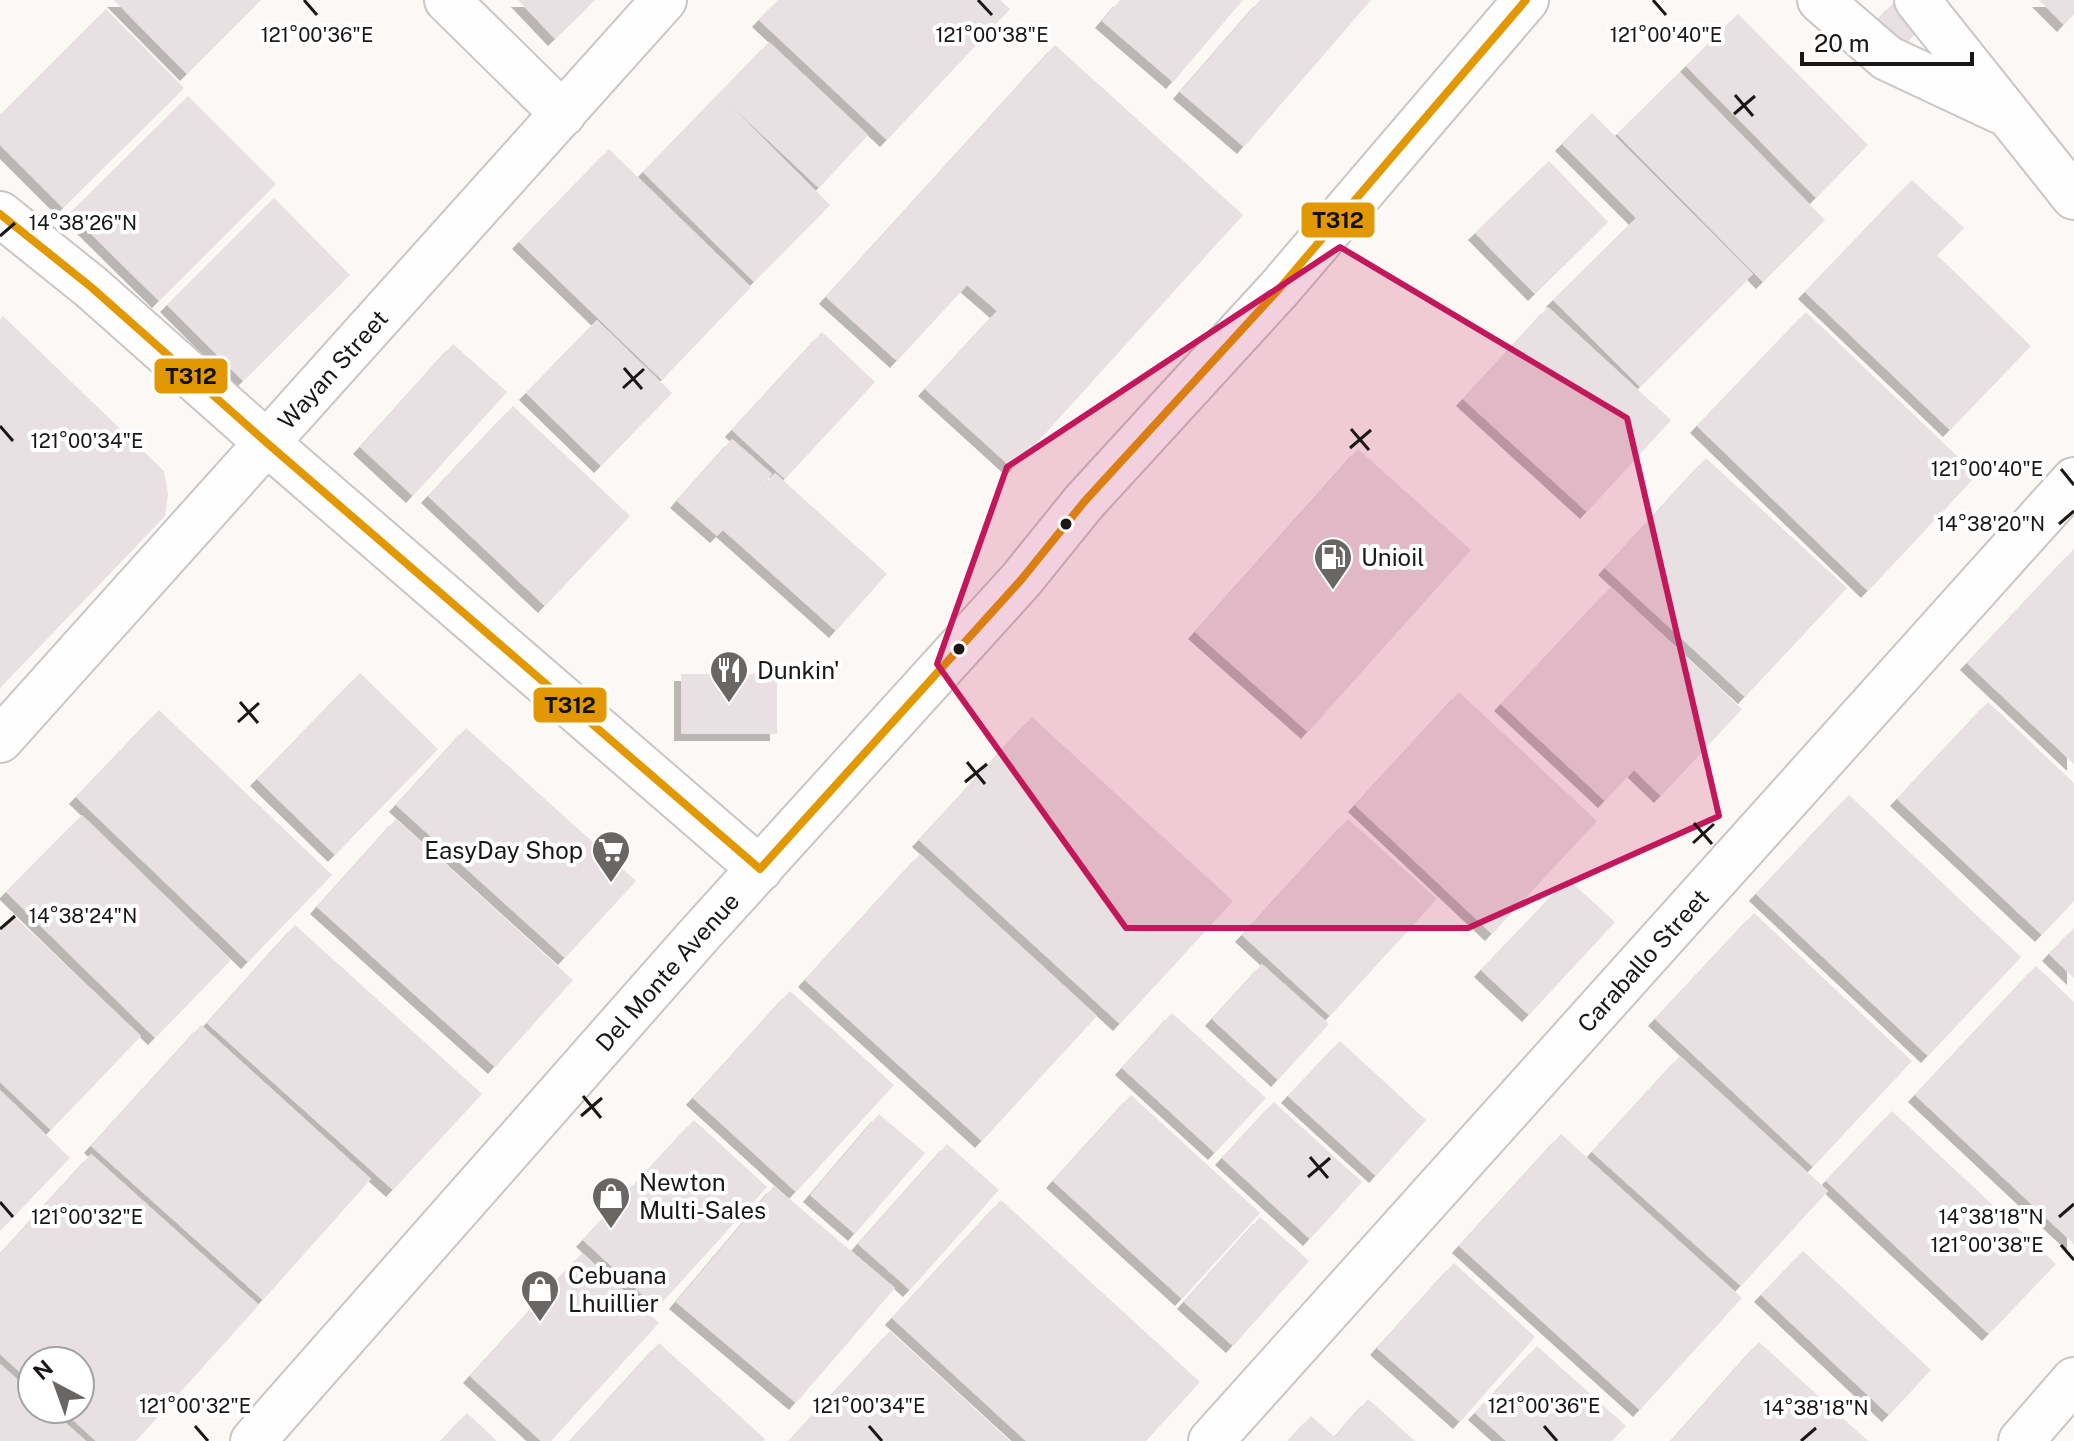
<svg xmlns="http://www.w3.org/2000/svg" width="2074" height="1441" font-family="'Public Sans',sans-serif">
<defs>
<filter id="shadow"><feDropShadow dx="-7" dy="7" stdDeviation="0" flood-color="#0004"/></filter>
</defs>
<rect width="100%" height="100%" fill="#fcf8f6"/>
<path fill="#e8e0e2" filter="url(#shadow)" d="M114,0H261L187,74Z
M518,0H595L555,39Z
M778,0H1000L1010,9L887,140L759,20Z
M1120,0H1243L1173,82L1102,21Z
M1260,0H1371L1244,147L1180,92Z
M2039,0H2074V14L2064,25Z
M1893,3L1921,28L1899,51L1873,25Z
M106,9L184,88L63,208L0,145V115Z
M1738,14L1868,145L1816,198L1686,66Z
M769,42L868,135L819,188L724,99L830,205L754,282L643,172Z
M1055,45L1243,215L1013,469L925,389L997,311L967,285L897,361L826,297Z
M1680,72L1825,220L1763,282L1617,134Z
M188,96L276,184L159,301L70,213Z
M1592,113L1753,274L1640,387L1553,300L1636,218L1562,144Z
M609,149L751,287L662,380L519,242Z
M1549,161L1608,222L1535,294L1475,233Z
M1912,180L1964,228L1937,255L2031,346L1950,430L1805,292Z
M274,198L350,275L243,381L167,305Z
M1548,307L1671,420L1587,512L1463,399Z
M1806,312L1977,475L1868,591L1697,426Z
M3,316L164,471L168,494L165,516L0,688V320Z
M597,320L672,393L601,466L526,393Z
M822,332L875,382L785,479L732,430Z
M453,344L507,392L413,496L360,447Z
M513,406L630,516L545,606L428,496Z
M732,439L772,474L740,512L775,473L887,574L836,631L723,530L717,536L677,501Z
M1358,449L1471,550L1308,732L1195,632Z
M1706,458L1847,588L1745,697L1605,568Z
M2074,549V764L1967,663Z
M1611,587L1742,709L1661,796L1634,770L1605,801L1501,704Z
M360,673L438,749L335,855L257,779Z
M681,674H777V734H681Z
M1459,692L1597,821L1492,934L1355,805Z
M1988,702L2074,783V901L2042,935L1897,799Z
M159,710L332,875L248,962L76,797Z
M1032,717L1233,901L1120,1024L919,840Z
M466,728L636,881L565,958L396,805Z
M1849,795L2021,957L1928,1056L1756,894Z
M82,815L231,960L155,1038L6,892Z
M396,819L573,980L495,1067L317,907Z
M1348,819L1437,899L1330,1016L1242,935Z
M920,854L1097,1016L982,1141L805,980Z
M1568,879L1615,922L1529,1015L1481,970Z
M1754,913L1912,1061L1813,1167L1655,1019Z
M15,917L141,1036L51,1130L0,1082V933Z
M295,925L482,1094L393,1190L207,1023Z
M2074,928V978L2049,954Z
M1262,964L1329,1024L1278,1080L1212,1019Z
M2036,966L2074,1002V1244L1915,1095Z
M790,991L894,1085L796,1192L693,1098Z
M1172,1013L1266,1098L1215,1153L1122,1068Z
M201,1025L371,1179L263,1300L91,1146Z
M1340,1041L1426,1120L1376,1176L1288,1096Z
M1680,1056L1828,1191L1741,1286L1592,1152Z
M0,1090L70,1158L0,1231Z
M1131,1095L1260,1213L1182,1299L1053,1181Z
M1274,1102L1362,1182L1310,1239L1222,1158Z
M1892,1111L2056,1264L1989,1334L1826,1181Z
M879,1114L925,1153L855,1234L810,1195Z
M694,1120L767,1187L657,1308L583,1240Z
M1561,1134L1742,1298L1640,1410L1459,1246Z
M947,1144L999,1190L910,1290L858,1244Z
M91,1154L259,1305L136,1441H96L61,1409H80V1361H32V1383L0,1354V1254Z
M774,1186L895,1288L796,1403L676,1302Z
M1001,1200L1200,1382L1146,1441H1026L892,1318Z
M1260,1217L1309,1261L1233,1346L1184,1302Z
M1803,1251L1931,1370L1889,1415L1761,1295Z
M582,1253L659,1323L551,1441H541L470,1376Z
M1454,1263L1535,1337L1460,1422L1377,1348Z
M890,1331L1010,1441H789Z
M1759,1342L1868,1441H1671Z
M659,1343L765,1439L764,1441H570Z
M1537,1346L1626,1426L1612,1441H1506L1475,1413Z
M0,1364L32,1392V1409H50L86,1441H0Z
M1368,1399L1415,1441H1288L1311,1416L1335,1437Z
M467,1413L497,1441H441Z"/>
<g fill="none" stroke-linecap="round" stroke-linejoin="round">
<defs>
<g id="minor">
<path d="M447,0L563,114"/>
<path d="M1820,0L1887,58L2000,111"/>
<path d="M1917,0L2074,197"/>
<path d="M0,214L91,287L267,443L760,869"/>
<path id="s1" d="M0,740L664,0"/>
<path id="s2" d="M1211,1441L2074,480"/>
<path d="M2021,1441L2074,1380"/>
</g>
<g id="major">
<path id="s3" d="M253,1441L699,935L1021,580L1084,502L1279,289L1526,0"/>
</g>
</defs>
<use href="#minor" stroke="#c9c6c5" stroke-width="48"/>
<use href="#major" stroke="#c9c6c5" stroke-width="48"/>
<use href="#minor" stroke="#fffefe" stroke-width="44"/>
<use href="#major" stroke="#fffefe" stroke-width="44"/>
<defs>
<path id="bus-1" d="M0,214L91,287L267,443L760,869
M760,869L1021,580L1084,502L1279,289L1526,0"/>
</defs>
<use href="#bus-1" stroke="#fff" stroke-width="14"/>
<use href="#bus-1" stroke="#e19802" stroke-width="8"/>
</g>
<path fill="#c2185b" fill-opacity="0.2" stroke="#c2185b" stroke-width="6" stroke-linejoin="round" d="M1340,247L1627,418L1719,816L1468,928H1126L937,664L1007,467Z"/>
<path fill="none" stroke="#1a1716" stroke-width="3" d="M304,0L317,15M978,0L992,15M1653,0L1666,15M1735,95L1753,116M1734,114L1755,96M0,236L15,223M624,368L642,389M623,388L644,369M0,426L13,441M1351,429L1369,450M1350,448L1371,430M2061,469L2074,485M2059,524L2074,511M240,702L258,723M238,722L259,703M967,762L985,784M965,782L987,764M1694,823L1712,844M1693,843L1714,824M0,929L15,916M583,1096L601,1118M581,1116L602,1098M1310,1157L1328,1178M1308,1177L1330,1158M0,1202L13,1217M2059,1217L2074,1204M2061,1245L2074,1260M195,1426L208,1441M869,1426L882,1441M1544,1426L1557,1441M1801,1441L1816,1428"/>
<defs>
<symbol id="fuel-pin" viewBox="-11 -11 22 30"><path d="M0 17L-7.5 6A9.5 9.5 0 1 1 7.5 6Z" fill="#696664" stroke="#fff"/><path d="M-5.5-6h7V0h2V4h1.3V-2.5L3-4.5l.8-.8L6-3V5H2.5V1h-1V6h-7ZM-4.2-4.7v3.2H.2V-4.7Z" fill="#fff"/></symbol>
<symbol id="restaurant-pin" viewBox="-11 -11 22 30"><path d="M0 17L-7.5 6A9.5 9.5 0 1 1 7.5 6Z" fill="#696664" stroke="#fff"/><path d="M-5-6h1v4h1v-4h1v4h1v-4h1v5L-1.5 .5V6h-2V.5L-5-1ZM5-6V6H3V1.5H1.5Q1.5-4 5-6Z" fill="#fff"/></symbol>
<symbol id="supermarket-pin" viewBox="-11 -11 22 30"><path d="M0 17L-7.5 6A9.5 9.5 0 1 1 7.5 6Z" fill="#696664" stroke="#fff"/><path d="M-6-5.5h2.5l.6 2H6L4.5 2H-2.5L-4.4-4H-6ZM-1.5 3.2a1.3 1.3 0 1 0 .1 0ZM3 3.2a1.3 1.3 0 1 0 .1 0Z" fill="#fff"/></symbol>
<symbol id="shop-pin" viewBox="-11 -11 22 30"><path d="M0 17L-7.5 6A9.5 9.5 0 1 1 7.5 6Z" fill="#696664" stroke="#fff"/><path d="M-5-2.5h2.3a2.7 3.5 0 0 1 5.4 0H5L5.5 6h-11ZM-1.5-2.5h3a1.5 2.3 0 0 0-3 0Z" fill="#fff"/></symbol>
</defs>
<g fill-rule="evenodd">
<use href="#fuel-pin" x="1311" y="535" width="44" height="60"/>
<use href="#restaurant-pin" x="707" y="648" width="44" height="60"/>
<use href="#supermarket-pin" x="589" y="828" width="44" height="60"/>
<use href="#shop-pin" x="589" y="1174" width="44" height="60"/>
<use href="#shop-pin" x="518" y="1267" width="44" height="60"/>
</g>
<g fill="#1a1716" stroke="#fff" stroke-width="3">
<circle cx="1066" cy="524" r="7"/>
<circle cx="959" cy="649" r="7"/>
</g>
<g text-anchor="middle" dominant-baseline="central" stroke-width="8" stroke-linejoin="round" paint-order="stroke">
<g font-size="24" fill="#1a1716" stroke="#fff">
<text stroke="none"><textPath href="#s1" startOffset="498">Wayan Street</textPath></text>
<text stroke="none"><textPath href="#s2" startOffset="646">Caraballo Street</textPath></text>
<text stroke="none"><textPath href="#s3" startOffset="626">Del Monte Avenue</textPath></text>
</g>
<g font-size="24" fill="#1a1716" stroke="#fff" text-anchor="start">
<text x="1361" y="557">Unioil</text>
<text x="757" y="670">Dunkin'</text>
<text x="583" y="850" text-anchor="end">EasyDay Shop</text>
<text x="639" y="1182">Newton<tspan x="639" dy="28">Multi-Sales</tspan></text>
<text x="568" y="1275">Cebuana<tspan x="568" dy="28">Lhuillier</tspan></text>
</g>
</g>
<g font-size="20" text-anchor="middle" fill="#1a1716" stroke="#fff" stroke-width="8" stroke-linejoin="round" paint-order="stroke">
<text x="992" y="42">121°00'38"E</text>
<text x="317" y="42">121°00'36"E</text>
<text x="1666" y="42">121°00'40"E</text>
<text x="83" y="230">14°38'26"N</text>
<text x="87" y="448">121°00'34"E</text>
<text x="1987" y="476">121°00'40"E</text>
<text x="1991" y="531">14°38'20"N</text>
<text x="83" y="923">14°38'24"N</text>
<text x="87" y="1224">121°00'32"E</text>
<text x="1991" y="1224">14°38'18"N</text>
<text x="1987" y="1252">121°00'38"E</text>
<text x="195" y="1413">121°00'32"E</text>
<text x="869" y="1413">121°00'34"E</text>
<text x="1544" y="1413">121°00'36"E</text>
<text x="1816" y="1415">14°38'18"N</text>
</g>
<g stroke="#fff" stroke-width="3">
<rect x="1300" y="201" width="76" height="38" rx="8" fill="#e19802"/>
<rect x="153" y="357" width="76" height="38" rx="8" fill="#e19802"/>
<rect x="532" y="686" width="76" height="38" rx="8" fill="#e19802"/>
</g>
<g font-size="22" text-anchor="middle" font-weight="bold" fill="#111">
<text x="1338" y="228">T312</text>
<text x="191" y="384">T312</text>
<text x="570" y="713">T312</text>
</g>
<g transform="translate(56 1385) rotate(319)"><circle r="38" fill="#ffffff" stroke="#a3a2a2" stroke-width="2"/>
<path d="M0-6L14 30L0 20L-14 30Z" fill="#696664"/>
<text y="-12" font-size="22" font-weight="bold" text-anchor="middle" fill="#1a1716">N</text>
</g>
<path d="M1802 52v12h170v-12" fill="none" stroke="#1a1716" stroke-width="4"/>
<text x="1814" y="52" font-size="24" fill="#1a1716" stroke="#ffffff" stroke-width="6" paint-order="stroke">20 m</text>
</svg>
